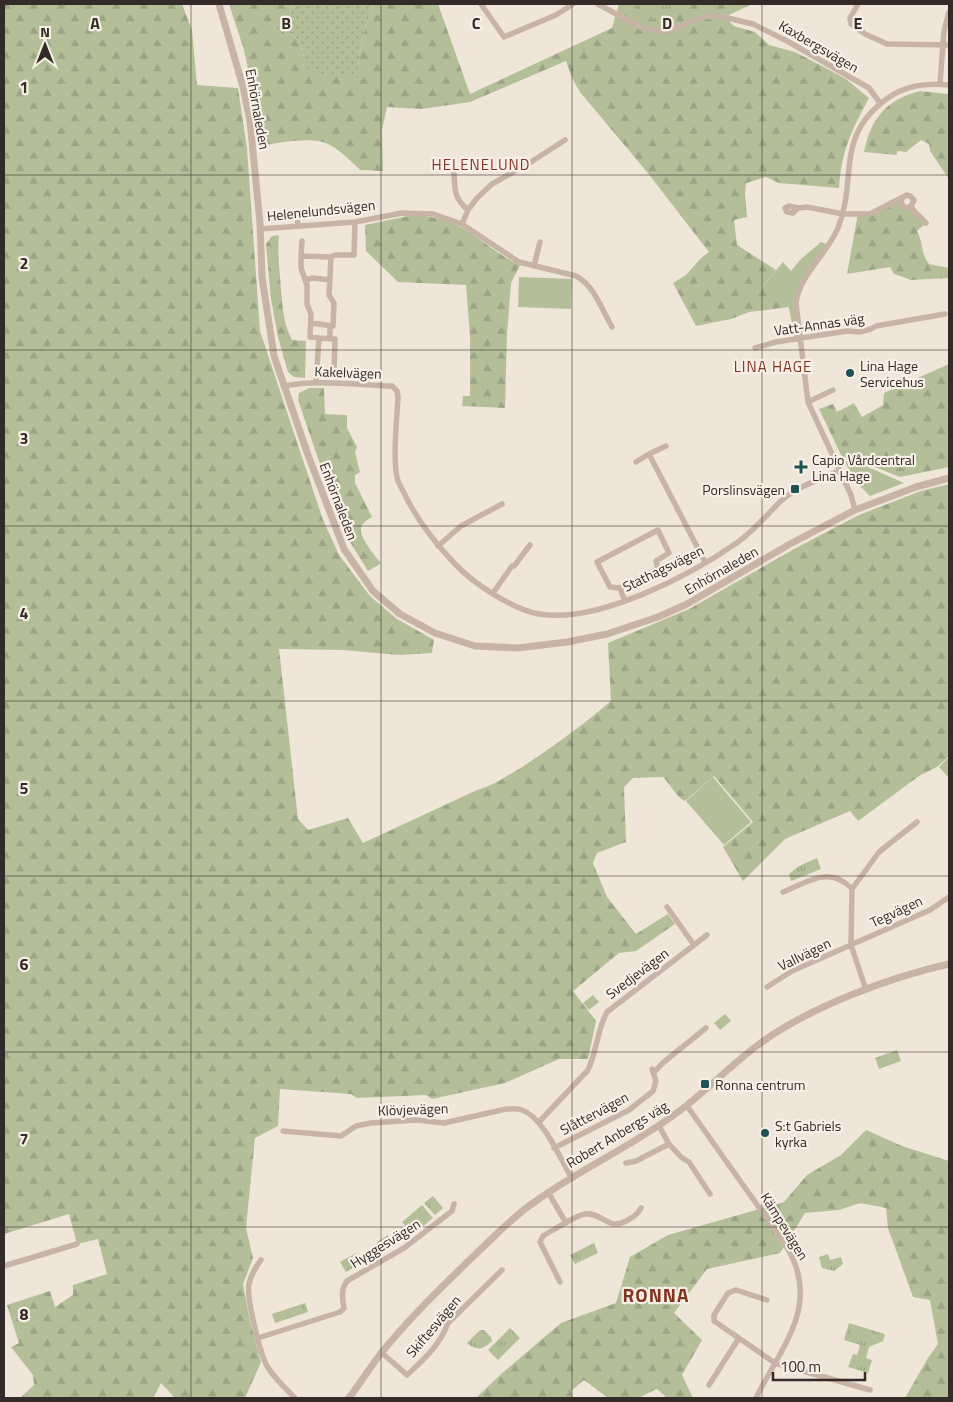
<svg xmlns="http://www.w3.org/2000/svg" width="953" height="1402" font-family="'Titillium Web',sans-serif">
<defs>
<pattern id="forest-firs" width="22" height="20" patternUnits="userSpaceOnUse" patternTransform="scale(1.25)"><rect width="22" height="20" fill="#b4bf9a"/><path d="M5 1l3.5 6h-7zM16 11l3.5 6h-7z" fill="#9ba485"/></pattern>
<pattern id="park-tufts" width="24" height="20" patternUnits="userSpaceOnUse" patternTransform="scale(1.25)"><rect width="24" height="20" fill="#b4bf9a"/><path d="M3 7l-1-3M5 7V3M7 7l1-3M15 17l-1-3M17 17v-4M19 17l1-3" fill="none" stroke="#9ba485"/></pattern>
<pattern id="garden-dots" width="8" height="8" patternUnits="userSpaceOnUse" patternTransform="scale(1.25)"><rect width="8" height="8" fill="#b4bf9a"/><path d="M2 2h.1M6 6h.1" fill="none" stroke="#9ba485" stroke-width="1.8" stroke-linecap="round"/></pattern>
</defs>
<rect width="100%" height="100%" fill="#f0e5d9"/>
<path fill="#b4bf9a" d="M821,242L829,245L797,295L801,338L795,339L788,303L762,287L783,262L791,271L800,260Z
M519,277L572,279L571,309L518,307Z
M852,460L904,483L870,496L858,484L844,461Z
M949,757V778L939,767Z
M713,777L751,822L724,845L686,801Z
M422,1205L433,1218L412,1235L402,1222Z"/>
<path fill="url(#forest-firs)" d="M4,4H182L192,30L197,85L238,88L247,148L260,331L323,520L339,555L370,596L397,619L434,640L432,653L399,655L343,650L279,649L298,819L308,830L348,818L363,843L477,790C493,786 505,777 519,769C551,748 582,726 611,701L608,643L689,609L794,549L859,515L918,492L949,484V756L937,767L919,776L858,821L850,811L785,839L743,881L723,847L753,822L714,776L685,801C676,797 671,785 663,777L633,778L624,787L626,842L597,853L593,863L607,897L636,934L668,914L675,924L636,951L619,953L573,991L596,1021L588,1059H559L505,1083L432,1099L426,1095L357,1098L351,1094L280,1089L278,1126L255,1138L246,1228L253,1258L243,1284L250,1321L261,1362L245,1398H175L161,1383L153,1398H21V1397L34,1385L33,1375L11,1347L19,1343L7,1305L50,1291L55,1307L73,1295V1285L107,1274L98,1239L77,1244L69,1214L4,1234Z
M229,4H292L287,27L280,37L293,34C300,44 307,56 303,68L348,77H358C357,52 365,27 374,4H438L470,94L612,28L619,4H752L729,15V21L734,26L755,32L769,45L795,52L824,67L846,79L869,98C851,132 842,149 839,188L779,183L766,177L746,183L745,193L747,217L734,220L737,245L776,270L762,287C774,289 787,295 789,307L749,312L731,319L696,326L673,283L686,275L701,258L709,252L647,172L580,92L572,78L566,61L470,102L422,109L387,107L382,130L383,171L360,170C351,161 341,151 330,145C314,135 277,143 259,146L255,101L244,50Z
M920,91L949,94V179L930,151L929,144L921,140L906,152L898,151L896,155L864,152C871,118 886,100 920,91Z
M902,199L907,208L926,223L917,231C924,244 920,252 929,264L949,268V278L911,280L894,274L890,267L847,274L858,213L864,214Z
M413,215C430,216 447,219 461,227C482,239 499,256 520,265L511,283L507,334L505,408L462,406L463,396H470V337L466,285L398,282L366,251L365,225Z
M279,235C277,254 280,272 281,290C283,310 283,322 292,340L306,341L305,378L294,377L288,372L278,337L271,299L266,244L272,236Z
M949,364V467L900,477L852,458L842,457L819,409L833,404L837,412L854,403L862,417L883,405L884,393Z
M309,388H324L325,414L347,415V428L357,447L355,452L360,472L355,475V483L372,517C367,520 362,523 361,528C359,537 375,556 381,563L368,571L350,542L338,517L298,400L299,393Z
M866,1130L902,1146L949,1161V1398H905L928,1358L938,1344L930,1300L913,1297L888,1228L886,1208L860,1203L839,1210L805,1213L780,1253L707,1269L674,1313L702,1340L682,1375L693,1398H667L657,1389L638,1398H608L584,1380L571,1391L573,1398H476L500,1375L561,1323L616,1303L630,1257L668,1235L784,1202L807,1175L841,1155Z"/>
<path fill="url(#park-tufts)" d="M635,4H694L653,20Z
M817,858L821,869L791,881L789,874L799,866Z
M822,946L824,951L803,960L801,956Z
M593,995L599,1002L589,1010L583,1003Z
M725,1014L731,1021L720,1030L714,1023Z
M897,1050L901,1061L879,1069L875,1058Z
M433,1196L443,1208L435,1215L424,1203Z
M388,1235L393,1245L382,1251L377,1242Z
M594,1243L598,1253L575,1264L570,1255Z
M356,1253L361,1263L346,1272L340,1262Z
M828,1254L830,1260L841,1257L843,1264L834,1271L822,1268L819,1257Z
M305,1303L308,1312L275,1323L272,1314Z
M849,1323L885,1334L883,1341L869,1347L866,1358L872,1360L868,1373L848,1367L853,1354L857,1355L860,1345L844,1340Z
M510,1328L520,1338L498,1360L488,1350Z
M480,1330H484L491,1337L492,1341C483,1350 477,1351 467,1343Z"/>
<path fill="url(#garden-dots)" d="M292,4H374C365,27 357,52 358,77C336,77 323,79 303,68C307,56 300,44 293,34L280,37L274,35L276,26H287Z"/>
<g fill="none" stroke-linecap="round" stroke-linejoin="round">
<path stroke="#c8b4a6" stroke-width="5.5" d="M481,4L504,37L556,15L573,4
M598,4L640,27L656,31H667L701,18L715,15L753,24L787,41L869,88L880,103
M858,4L850,18L851,24L865,34L887,44L949,45
M940,84L944,31L949,12
M454,173C455,191 454,198 468,210
M903,197L901,201L903,206L907,208L911,206
M911,206L914,211L926,223
M798,208L793,213L787,212L785,208L789,206L798,208L807,207L843,214H870L907,195L910,196L914,200L911,206
M297,214L298,226
M462,224L468,210L477,198L492,184L531,162L565,140
M260,229L355,222L402,213L433,214L462,224L519,262L576,276C594,285 602,310 612,327
M302,241L301,256L331,257
M301,256V268L307,285V304L311,314L310,337L319,338
M534,266L540,242
M306,280L313,278L330,280
M311,323L333,326
M330,338V328L333,326L334,303L329,295L331,257L335,255H354L355,222
M755,348L776,342L847,331L859,332L871,329L876,326L945,314
M316,383L319,338L335,339L334,371L317,370
M284,386C319,379 356,385 392,386L397,391L398,397C397,418 392,462 398,481C400,486 404,492 406,497C419,523 436,544 455,564C474,584 512,609 539,614C598,624 691,575 738,542C755,530 767,514 782,500C798,486 821,479 839,471
M808,402L833,390
M666,446L649,454L705,562
M636,462L649,454
M855,510L851,495L808,402L796,303C799,276 827,254 838,228C858,177 834,136 888,98C906,85 928,83 949,85
M438,546L461,526L502,504
M620,588L610,587L597,562L658,530L669,553L656,561L658,569L620,588L625,601
M493,593L512,566H514L530,545
M783,892C808,882 830,865 852,889
M694,945L707,935
M767,987L792,971L930,910L949,897
M866,990L851,945L852,889L879,852L917,822
M654,1072L665,1061L706,1028
M687,1106L785,1244C823,1304 782,1345 756,1398
M539,1122L588,1070C597,1051 597,1030 607,1012L694,945L667,907
M659,1126L669,1144L681,1157L689,1162L710,1194
M283,1131L341,1136L356,1126L371,1123L416,1120L444,1123L506,1109C511,1109 517,1108 522,1110C543,1117 560,1158 571,1177
M554,1148L629,1110L653,1091L656,1081L652,1069
M626,1163L636,1161L669,1144
M548,1192L566,1223
M261,1260C256,1267 251,1274 249,1284C246,1297 260,1353 267,1366C274,1378 285,1388 295,1398
M4,1266L77,1244
M560,1282L540,1242L543,1236C552,1231 576,1215 585,1214C602,1212 608,1231 626,1221C633,1217 637,1215 641,1208
M767,1300L736,1290L728,1293L714,1315V1321L775,1363L870,1390
M258,1338L340,1312L344,1308C342,1298 341,1289 347,1281L404,1248L452,1211L454,1204
M381,1352L407,1375C424,1359 440,1345 448,1323L502,1270
M709,1385L739,1338"/>
<path stroke="#c8b4a6" stroke-width="7" d="M219,4L243,87L250,121L260,223L262,277L274,356L308,455L344,549L373,591L400,614L435,633L475,646L518,648L567,642L607,634L658,617L687,604L790,544L855,510L916,487L949,478
M349,1398C362,1381 373,1362 387,1346C416,1311 449,1280 482,1248C499,1232 516,1214 536,1201C579,1170 628,1148 671,1117C702,1096 728,1067 758,1045C807,1008 890,977 949,964"/>
</g>
<path fill="none" stroke="#342a27" stroke-width="1" stroke-opacity="0.55" d="M191,4V1398M381,4V1398M572,4V1398M762,4V1398M4,175H949M4,350H949M4,526H949M4,701H949M4,876H949M4,1052H949M4,1227H949"/>
<g fill="#1e5354" stroke="#f8efe6" stroke-width="2">
<circle cx="850" cy="373" r="5"/>
<path d="M798.5 459.5h5v5h5v5h-5v5h-5v-5h-5v-5h5z"/>
<rect x="790" y="484" width="10" height="10" rx="2.5"/>
<rect x="700" y="1079" width="10" height="10" rx="2.5"/>
<circle cx="765" cy="1133" r="5"/>
</g>
<g text-anchor="middle" dominant-baseline="central" stroke-width="4.5" stroke-linejoin="round" paint-order="stroke">
<g font-size="14" fill="#342a27" stroke="#f8efe6">
<text transform="translate(819 46) rotate(30)">Kaxbergsvägen</text>
<text transform="translate(258 109) rotate(80)">Enhörnaleden</text>
<text transform="translate(321 210) rotate(-6)">Helenelundsvägen</text>
<text transform="translate(819 324) rotate(-8)">Vatt-Annas väg</text>
<text transform="translate(348 372) rotate(2)">Kakelvägen</text>
<text transform="translate(339 501) rotate(69)">Enhörnaleden</text>
<text transform="translate(663 568) rotate(-26)">Stathagsvägen</text>
<text transform="translate(721 570) rotate(-30)">Enhörnaleden</text>
<text transform="translate(896 911) rotate(-25)">Tegvägen</text>
<text transform="translate(804 954) rotate(-26)">Vallvägen</text>
<text transform="translate(637 973) rotate(-37)">Svedjevägen</text>
<text transform="translate(413 1109) rotate(-2)">Klövjevägen</text>
<text transform="translate(594 1113) rotate(-28)">Slåttervägen</text>
<text transform="translate(617 1134) rotate(-31)">Robert Anbergs väg</text>
<text transform="translate(785 1226) rotate(58)">Kämpevägen</text>
<text transform="translate(385 1243) rotate(-32)">Hyggesvägen</text>
<text transform="translate(433 1326) rotate(-50)">Skiftesvägen</text>
</g>
<g font-size="14" fill="#342a27" stroke="#f8efe6" text-anchor="start">
<text x="860" y="365">Lina Hage<tspan x="860" dy="16">Servicehus</tspan></text>
<text x="812" y="459">Capio Vårdcentral<tspan x="812" dy="16">Lina Hage</tspan></text>
<text x="785" y="489" text-anchor="end">Porslinsvägen</text>
<text x="715" y="1084">Ronna centrum</text>
<text x="775" y="1125">S:t Gabriels<tspan x="775" dy="16">kyrka</tspan></text>
</g>
<g font-size="15" letter-spacing="1" fill="#813422" stroke="#f8efe6">
<text x="481" y="164">HELENELUND</text>
<text x="773" y="366">LINA HAGE</text>
</g>
<g font-size="19" font-weight="bold" letter-spacing="1" fill="#813422" stroke="#f8efe6">
<text x="656" y="1294">RONNA</text>
</g>
</g>
<g font-size="16" text-anchor="middle" font-weight="bold" fill="#342a27" stroke="#f8efe6" stroke-width="4.5" stroke-linejoin="round" paint-order="stroke">
<text x="95" y="29">A</text>
<text x="286" y="29">B</text>
<text x="476" y="29">C</text>
<text x="667" y="29">D</text>
<text x="858" y="29">E</text>
<text x="24" y="93">1</text>
<text x="24" y="269">2</text>
<text x="24" y="444">3</text>
<text x="24" y="619">4</text>
<text x="24" y="794">5</text>
<text x="24" y="970">6</text>
<text x="24" y="1145">7</text>
<text x="24" y="1320">8</text>
</g>
<rect width="953" height="1402" fill="none" stroke="#342a27" stroke-width="10"/>
<g transform="translate(45 45)" stroke="#f8efe6" stroke-width="4" paint-order="stroke">
<path d="M0-4L9 19L0 12L-9 19Z" fill="#342a27"/>
<text y="-8" font-size="14" font-weight="bold" text-anchor="middle" fill="#342a27">N</text>
</g>
<path d="M773 1372v8h92v-8" fill="none" stroke="#342a27" stroke-width="2.5"/>
<text x="780" y="1372" font-size="15" fill="#342a27" stroke="#f8efe6" stroke-width="4" paint-order="stroke">100 m</text>
</svg>
